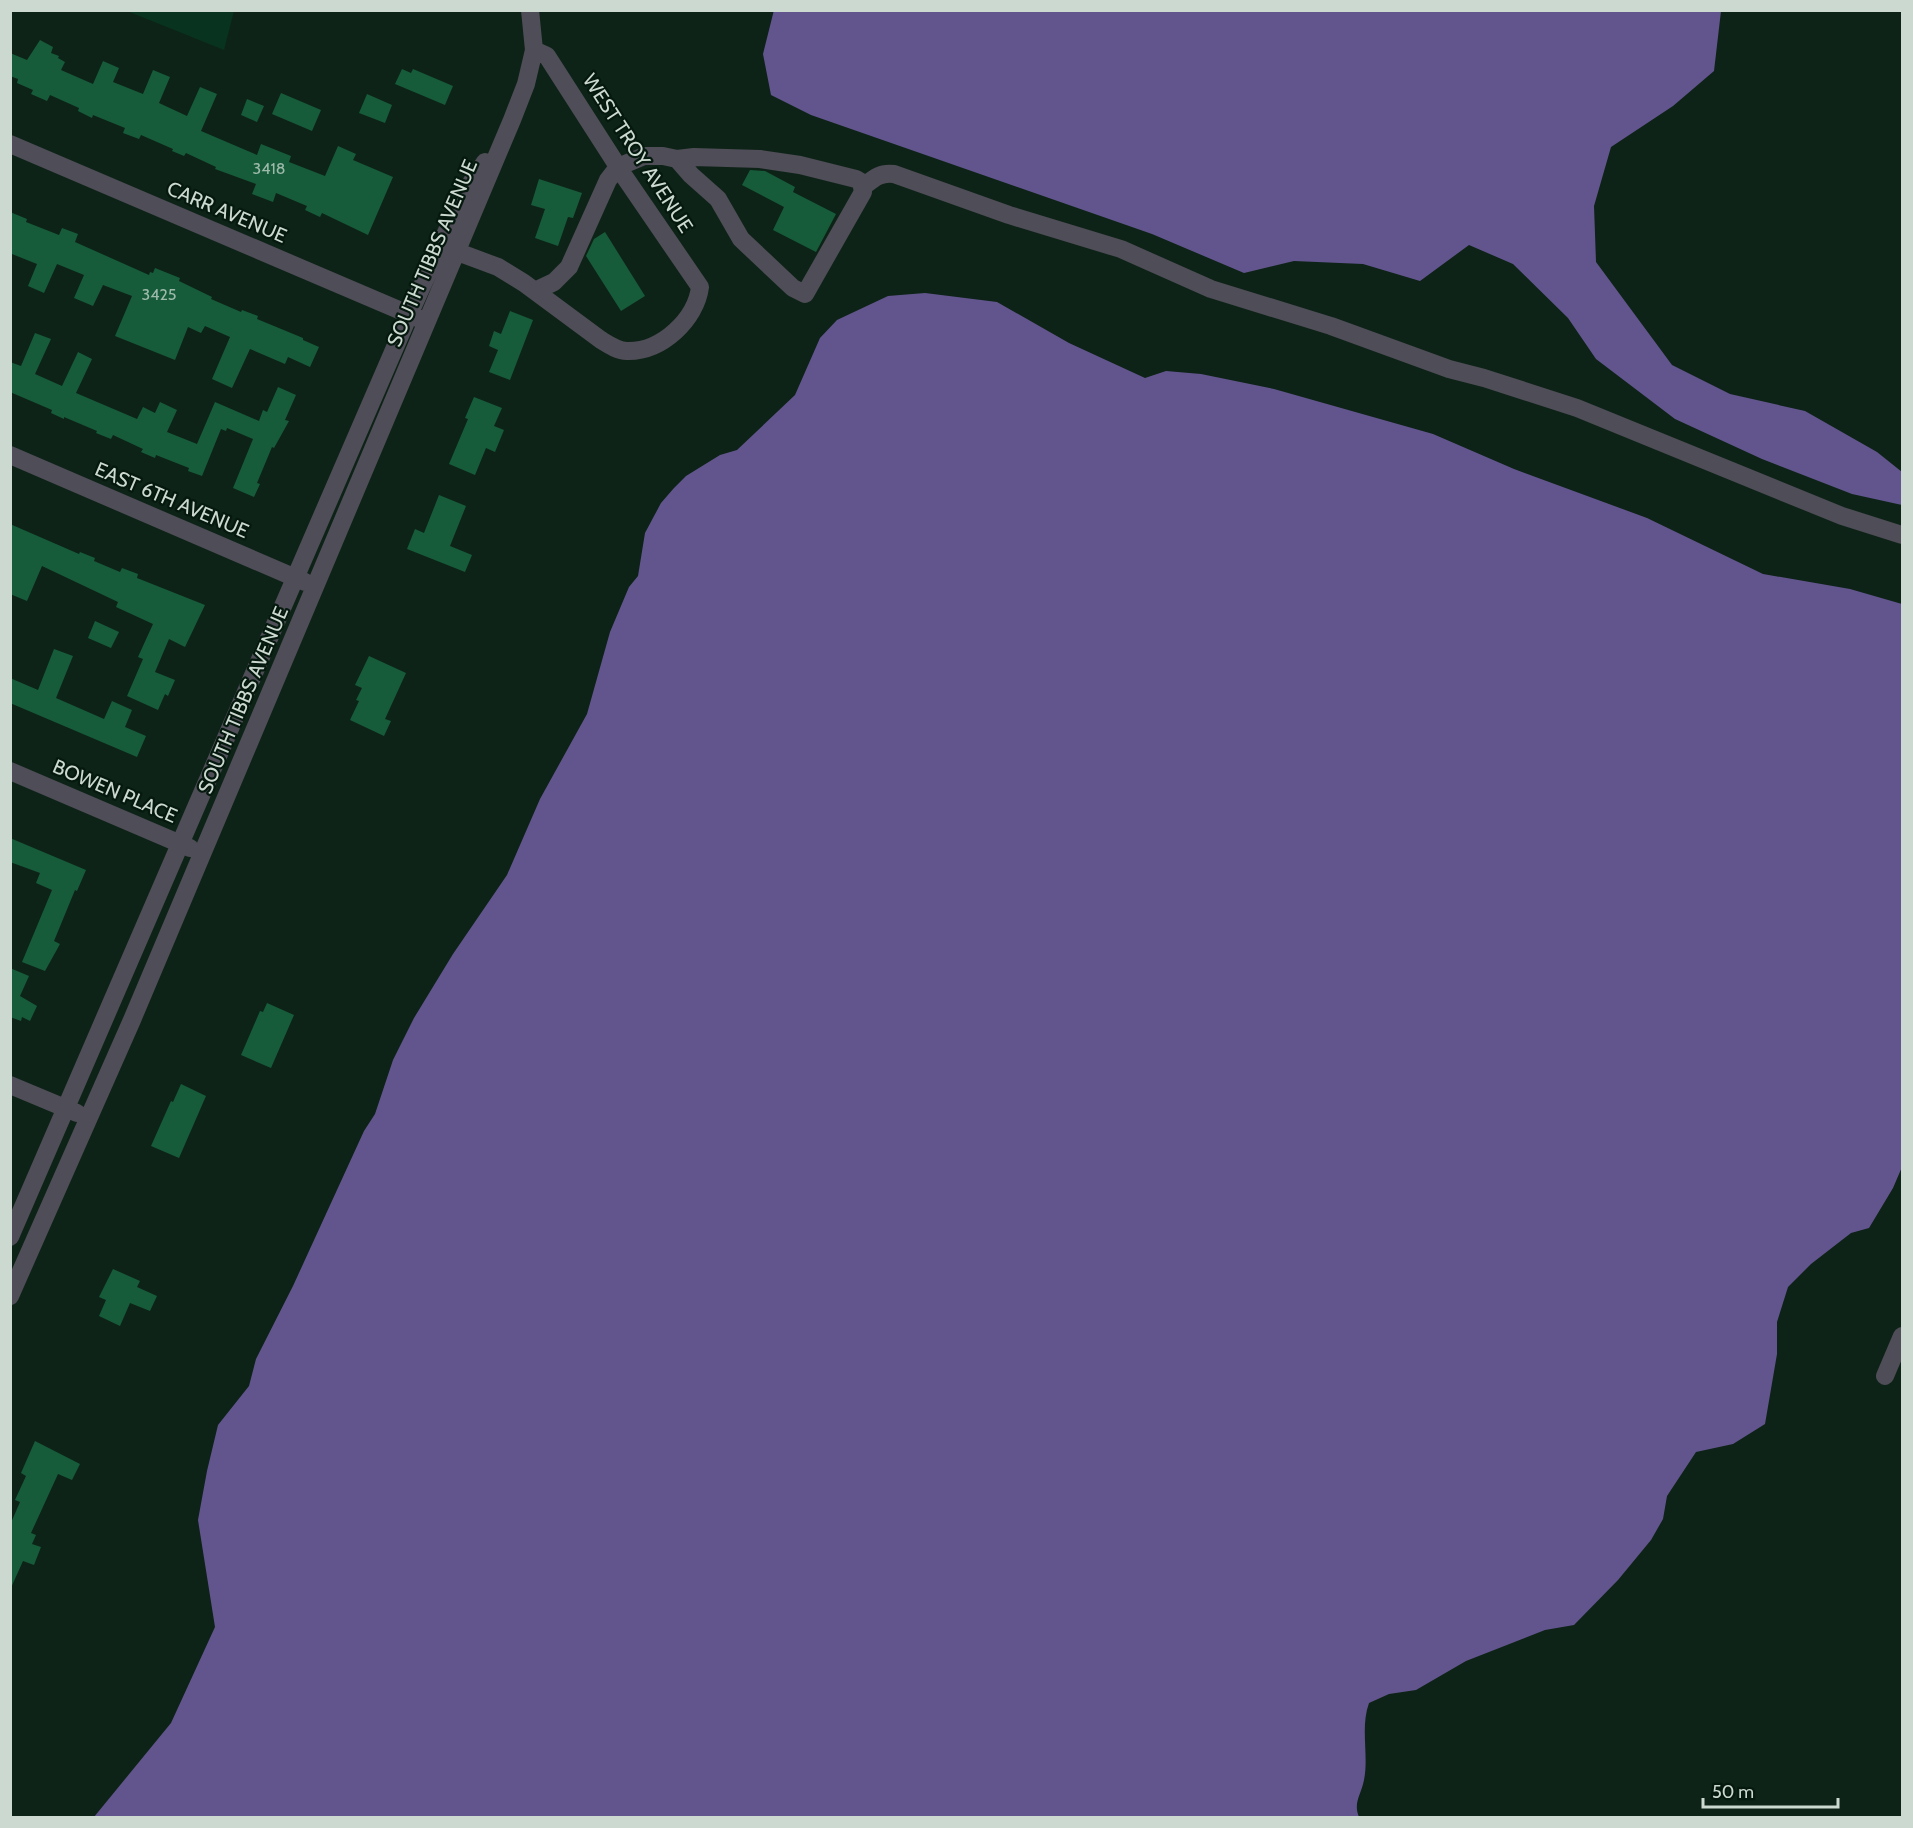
<svg xmlns="http://www.w3.org/2000/svg" width="1913" height="1828" font-family="Cabin,sans-serif">
<rect width="100%" height="100%" fill="#0e2317"/>
<path fill="#08331e" d="M127,11H234L224,50Z"/>
<path fill="#62558e" d="M774,10L1721,11L1714,71L1673,106L1611,147L1594,206L1596,262L1672,365L1730,394L1805,411L1877,452L1902,472V505L1852,494L1762,459L1675,419L1596,359L1568,318L1513,264L1469,245L1420,281L1363,264L1294,261L1244,273L1152,234L811,115L771,95L763,54Z
M925,293L997,302L1069,343L1145,378L1166,371L1201,374L1274,389L1433,434L1514,469L1647,518L1763,574L1850,589L1902,604V1167L1893,1188L1869,1228L1851,1233L1811,1264L1788,1287L1777,1322V1354L1765,1424L1733,1444L1696,1452L1667,1496L1663,1519L1651,1540L1618,1580L1574,1625L1545,1630L1466,1661L1416,1690L1389,1694L1369,1703C1360,1728 1369,1755 1364,1780C1361,1795 1353,1803 1359,1817H94L171,1723L215,1627L198,1520L207,1471L218,1425L249,1386L256,1359L293,1286L364,1131L375,1114L393,1060L414,1018L453,954L507,875L540,799L587,714L610,632L629,587L638,576L645,533L661,503L674,488L686,476L720,455L737,450L795,395L820,338L837,320L888,296Z"/>
<path fill="#165c3a" d="M40,40L53,47L51,53L59,56L58,58L65,62L61,70L93,84L103,61L119,68L113,82L143,94L153,70L170,77L159,103L187,116L200,87L217,94L201,131L257,155L261,144L291,156L289,162L325,176L338,146L356,154L353,160L393,177L368,235L322,213L320,217L305,210L307,206L276,193L273,202L252,194L256,184L215,169L216,167L186,153L184,156L172,151L173,149L141,135L139,139L123,133L125,128L93,115L92,118L78,111L79,108L50,95L47,101L31,94L33,90L17,83L18,79L10,76V53L27,60Z
M402,69L411,73L413,69L453,86L445,105L395,84Z
M281,93L321,110L312,131L272,114Z
M367,94L392,105L385,123L359,113Z
M247,99L264,106L257,122L241,115Z
M750,170L765,171L795,187L793,192L836,214L816,252L773,230L784,207L742,185Z
M539,179L582,193L573,218L568,217L558,246L535,238L545,209L531,205Z
M10,212L27,219L26,222L59,235L62,228L78,234L75,242L149,275L150,272L153,273L155,268L180,278L179,281L212,297L211,299L241,312L242,310L258,316L257,319L303,338V340L319,347L310,367L288,357L285,364L250,349L232,388L212,379L230,337L205,326L201,333L188,327L175,360L115,336L132,296L103,285L93,306L74,298L84,275L57,264L44,293L28,286L37,264L12,254L10,258Z
M605,232L645,296L621,311L586,256L594,239Z
M510,311L533,320L510,380L489,372L498,350L489,346L494,331L501,334Z
M35,333L51,339L35,374L62,386L78,352L92,359L76,393L137,419L143,407L155,413L160,402L177,410L167,432L197,444L215,402L259,421L263,410L267,412L278,387L296,395L285,420L289,421L274,448L272,447L257,483L260,484L254,497L233,488L253,439L227,428L226,431L221,429L202,476L188,471L189,468L156,455L155,458L141,452L143,449L113,435L111,439L96,433L97,431L64,417V419L51,413L52,410L10,392V362L21,366Z
M474,397L502,408L494,426L504,430L495,452L486,448L475,475L449,464L468,419L465,418Z
M439,495L466,506L450,546L472,555L465,572L407,549L415,529L424,533Z
M10,524L79,554L80,552L95,558L94,561L120,572L122,568L138,574L137,578L205,605L185,647L169,639L155,672L175,680L168,696L165,694L158,710L127,696L143,659L138,657L153,624L116,607L118,602L42,566L27,601L10,594Z
M95,621L119,632L111,648L88,638Z
M54,649L73,656L56,698L104,719L112,701L132,710L125,727L146,736L137,757L10,703V678L38,690Z
M369,656L406,673L385,719L391,721L384,736L350,720L359,701L356,700L362,688L355,685Z
M10,838L86,870L77,891L75,890L54,941L60,944L45,971L22,962L52,890L36,883L40,873L10,862Z
M10,968L29,976L20,996L37,1006L30,1021L22,1017L21,1021L10,1017Z
M267,1003L294,1015L271,1068L241,1055L260,1011L263,1012Z
M181,1084L206,1096L179,1158L151,1146L171,1101L173,1102Z
M113,1269L140,1281L137,1287L157,1296L150,1311L130,1303L120,1326L99,1316L106,1300L99,1297Z
M35,1441L80,1464L72,1480L58,1474L31,1533L36,1535L32,1544L41,1547L34,1565L23,1561L10,1590V1525L20,1502L15,1500L26,1476L21,1473Z"/>
<g fill="none" stroke-linecap="round" stroke-linejoin="round">
<path stroke="#4f4d57" stroke-width="18" d="M10,144L420,319
M863,187C873,179 880,172 894,174L1009,215L1121,249L1211,289L1331,326L1449,369L1484,378L1577,408L1842,516L1902,535
M455,251L498,267L524,283L601,340C609,345 618,351 627,351C662,352 696,319 700,287L624,176L547,56L534,50
M535,291L554,282L569,267L608,180L618,167L644,156H663L677,159L694,157L760,159L800,165L856,179L861,182L863,192L805,294L793,288L741,239L718,199L691,175L677,159
M10,455L305,582
M10,771L190,848
M10,1085L77,1113
M10,1237L409,315L463,195L485,162
M10,1296L132,1020L512,120L526,84L534,50L530,10
M1885,1376L1902,1336"/>
</g>
<g text-anchor="middle" dominant-baseline="central" stroke-width="4.5" stroke-linejoin="round" paint-order="stroke">
<g font-size="16" fill="#9ebaab">
<text x="269" y="168">3418</text>
<text x="159" y="294">3425</text>
</g>
<g font-size="20" fill="#ccd9d1" stroke="#05190e">
<text transform="translate(638 153) rotate(57)">WEST TROY AVENUE</text>
<text transform="translate(227 212) rotate(23)">CARR AVENUE</text>
<text transform="translate(432 253) rotate(-67)">SOUTH TIBBS AVENUE</text>
<text transform="translate(172 500) rotate(23)">EAST 6TH AVENUE</text>
<text transform="translate(243 700) rotate(-67)">SOUTH TIBBS AVENUE</text>
<text transform="translate(115 791) rotate(23)">BOWEN PLACE</text>
</g>
</g>
<rect width="1913" height="1828" fill="none" stroke="#ccd9d1" stroke-width="24"/>
<path d="M1703 1798v9h135v-9" fill="none" stroke="#ccd9d1" stroke-width="3"/>
<text x="1712" y="1798" font-size="18" fill="#ccd9d1" stroke="#05190e" stroke-width="4.5" paint-order="stroke">50 m</text>
</svg>
